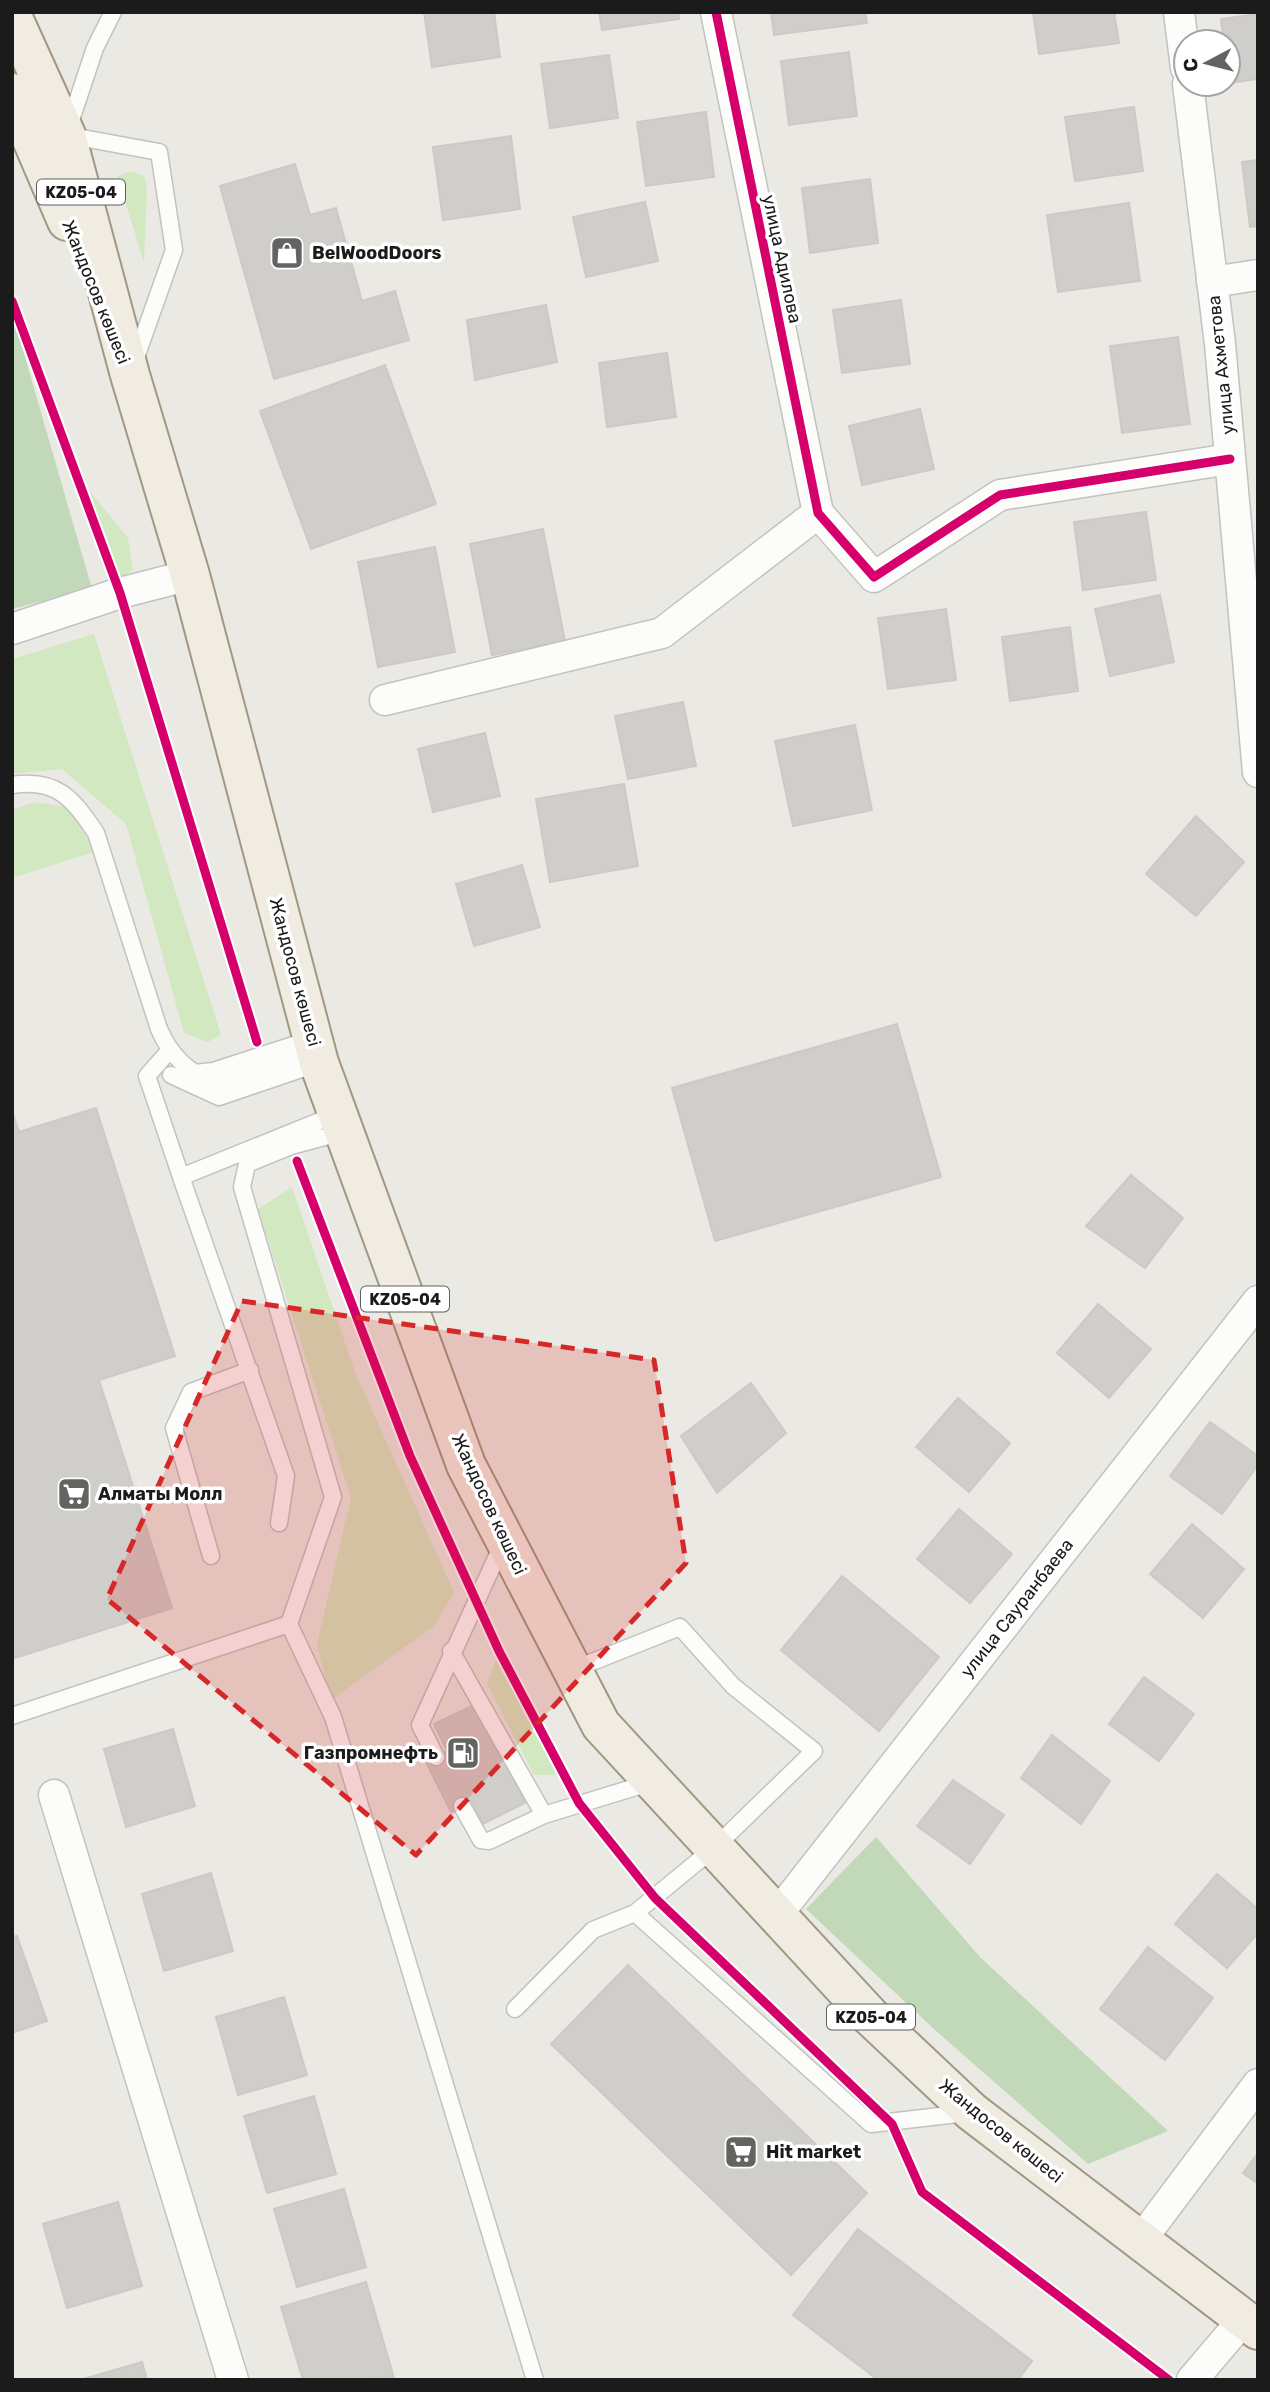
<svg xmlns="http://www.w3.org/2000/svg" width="1270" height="2392" font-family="Rubik,sans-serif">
<rect width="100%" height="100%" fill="#eae9e3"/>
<path fill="#d2e8c1" d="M131,171L144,176L147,189L144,262L117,176Z
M75,473L128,538L133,569L116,583Z
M94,634L221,1035L208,1042L184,1033L126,824L62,769L12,774V659Z
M35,802L70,808L94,852L12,878V810Z
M292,1187L355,1372L454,1592L434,1626L331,1700L317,1644L351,1498L258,1209Z
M499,1651L564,1775H534L487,1684Z"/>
<path fill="#c1d9b8" d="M12,312L92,589L12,609Z
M876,1837L980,1957L1168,2131L1088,2164L935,2030L806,1909Z"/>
<path fill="#d0ceca" stroke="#cdcac5" stroke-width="2" d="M424,12H494L500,57L432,67Z
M599,12H678L679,19L602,30Z
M771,12H865L867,23L774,35Z
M1033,12H1114L1119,43L1039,54Z
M1258,14V79L1230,83L1228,42H1224L1221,19Z
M849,52L857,116L789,125L781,61Z
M609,55L618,118L550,128L541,64Z
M1134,107L1143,171L1075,181L1065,117Z
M706,112L714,177L646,186L637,122Z
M511,136L520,209L443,220L433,147Z
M1258,160V226L1250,227L1242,162Z
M295,164L310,215L336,208L362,301L395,291L409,340L274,379L220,186Z
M870,179L878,243L810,253L802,188Z
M645,202L658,261L586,277L573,217Z
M1129,203L1140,281L1058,292L1047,215Z
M901,300L910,364L842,373L833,310Z
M546,305L557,362L475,380L467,320Z
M1178,337L1190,424L1122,433L1110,346Z
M667,353L676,417L607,427L599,363Z
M385,365L436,504L311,549L260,411Z
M920,409L934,469L862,485L849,426Z
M1146,512L1156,580L1083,590L1074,522Z
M543,529L565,641L492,655L470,544Z
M435,547L455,652L378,667L358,562Z
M1160,595L1174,662L1110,676L1095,609Z
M946,609L956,680L888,689L878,618Z
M1070,627L1078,691L1010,701L1002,637Z
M683,702L696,766L628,779L615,716Z
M855,725L872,810L793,826L775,741Z
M485,733L500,796L433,812L418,749Z
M624,784L638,866L550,882L536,799Z
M1196,816L1244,862L1196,916L1146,874Z
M522,865L540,927L474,946L456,884Z
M897,1024L941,1177L715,1241L672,1088Z
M96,1108L175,1356L99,1380L172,1608L12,1659V1111L19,1132Z
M1131,1175L1183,1218L1145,1268L1086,1226Z
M1098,1304L1151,1349L1109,1398L1057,1353Z
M751,1383L786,1433L717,1493L681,1436Z
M958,1398L1010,1443L969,1492L916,1447Z
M1210,1422L1258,1456V1465L1222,1514L1170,1476Z
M959,1509L1012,1554L970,1603L917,1559Z
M1192,1524L1244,1569L1203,1618L1150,1574Z
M842,1576L939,1657L879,1731L781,1650Z
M1144,1677L1194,1714L1159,1761L1109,1724Z
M476,1704L525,1803L483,1824L472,1801L451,1812L426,1762L447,1751L434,1724Z
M173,1729L195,1806L126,1827L104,1749Z
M1052,1735L1110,1781L1081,1824L1021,1778Z
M953,1780L1004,1815L970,1864L917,1826Z
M211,1873L233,1951L164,1971L142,1894Z
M1217,1874L1258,1909V1933L1227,1968L1175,1924Z
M17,1936L47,2021L12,2033V1937Z
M1148,1947L1213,1998L1165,2060L1100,2009Z
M628,1965L867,2193L791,2275L551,2044Z
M284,1997L307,2075L238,2095L216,2017Z
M314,2096L336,2174L267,2193L244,2116Z
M1258,2153V2184L1243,2173Z
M344,2189L366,2267L297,2287L274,2209Z
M118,2202L142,2286L67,2308L43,2224Z
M858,2229L1032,2361L1018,2380H878L793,2315Z
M366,2282L394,2378L303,2380L281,2307Z
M142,2362L147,2380H80Z"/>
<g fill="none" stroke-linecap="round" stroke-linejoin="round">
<defs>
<path id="lane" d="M113,12L95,48L66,135L159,152L174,250L134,363
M12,785C57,778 73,799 96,833L159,1029C171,1057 188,1071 215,1085L316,1053
M169,1051L147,1076L181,1177
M195,1073L213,1071L312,1039
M171,1075L219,1097L319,1063
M279,1523L286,1476L181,1177L337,1114
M211,1556L174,1428L191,1392L250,1370
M289,1624L333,1497L242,1187L247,1164L291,1146L343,1132
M451,1651L544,1815
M572,1670L680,1627L733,1686L814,1751L713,1849L635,1913L871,2124L966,2113
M12,1716L289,1624L333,1717L535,2380
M436,1757L420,1725L503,1543
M462,1806L481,1840L489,1841L544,1815L652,1782
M515,2009L593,1930L635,1913"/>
<path id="street" d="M716,12L818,513L874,577L1000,495L1230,459
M1179,12L1186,68
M1188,84L1220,344L1258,772
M1212,282L1258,275
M12,629L120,593L190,575
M385,700L662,633L818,513
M54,1795L233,2380
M776,1916L1258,1301
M1140,2241L1258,2084
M1192,2380L1243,2320"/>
<path id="primary" d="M12,16L66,135L130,375L190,575L319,1063L466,1465L601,1725L871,2017L972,2112L1258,2330
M12,93L67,221"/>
</defs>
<use href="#lane" stroke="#c2c2bf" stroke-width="19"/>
<use href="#street" stroke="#c2c2bf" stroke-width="33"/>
<use href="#primary" stroke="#a09880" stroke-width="42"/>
<use href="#lane" stroke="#fcfcfb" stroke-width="16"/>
<use href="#street" stroke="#fcfcfb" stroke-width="30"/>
<use href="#primary" stroke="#f0ece2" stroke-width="38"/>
<defs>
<path id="cycleway" d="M716,12L818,513L874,577L1000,495L1230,459
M12,301L120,593L257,1042
M297,1161L410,1456L499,1651L579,1803L655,1898L892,2124L922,2192L1169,2380"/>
</defs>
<use href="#cycleway" stroke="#fff" stroke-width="13"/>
<use href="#cycleway" stroke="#d6006c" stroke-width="9"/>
</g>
<path fill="#d62828" fill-opacity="0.2" stroke="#d62828" stroke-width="5" stroke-dasharray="14 9" stroke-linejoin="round" d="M242,1301L654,1360L686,1563L416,1855L107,1599Z"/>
<defs>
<symbol id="shop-square" viewBox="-11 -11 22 22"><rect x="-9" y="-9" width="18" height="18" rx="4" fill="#636361" stroke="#fff"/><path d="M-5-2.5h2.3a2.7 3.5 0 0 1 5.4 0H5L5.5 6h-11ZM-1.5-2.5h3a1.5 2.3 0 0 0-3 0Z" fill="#fff"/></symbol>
<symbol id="supermarket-square" viewBox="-11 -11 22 22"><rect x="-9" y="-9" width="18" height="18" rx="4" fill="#636361" stroke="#fff"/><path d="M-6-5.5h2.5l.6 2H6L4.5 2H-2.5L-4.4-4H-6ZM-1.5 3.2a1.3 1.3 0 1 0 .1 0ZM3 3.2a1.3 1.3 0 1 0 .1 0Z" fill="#fff"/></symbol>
<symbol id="fuel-square" viewBox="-11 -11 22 22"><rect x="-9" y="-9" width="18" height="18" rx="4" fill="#636361" stroke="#fff"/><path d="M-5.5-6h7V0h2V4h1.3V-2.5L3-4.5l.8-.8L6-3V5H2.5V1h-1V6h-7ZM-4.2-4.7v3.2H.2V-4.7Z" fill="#fff"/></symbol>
</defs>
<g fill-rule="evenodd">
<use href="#shop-square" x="268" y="234" width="38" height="38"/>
<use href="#supermarket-square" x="55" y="1475" width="38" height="38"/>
<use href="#fuel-square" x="444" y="1734" width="38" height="38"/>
<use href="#supermarket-square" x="722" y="2133" width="38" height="38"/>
</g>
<g text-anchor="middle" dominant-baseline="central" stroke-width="7" stroke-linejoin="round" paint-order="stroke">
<g fill="#fff" stroke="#5f5f5f" stroke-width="2">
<rect x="37" y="179.5" width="88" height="25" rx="5"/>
<rect x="361" y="1286.5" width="88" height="25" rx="5"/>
<rect x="827" y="2004.5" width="88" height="25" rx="5"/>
</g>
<g font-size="16" font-weight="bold" fill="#1b1b1b">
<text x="81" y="192">KZ05-04</text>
<text x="405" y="1299">KZ05-04</text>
<text x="871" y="2017">KZ05-04</text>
</g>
<g font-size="18" font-weight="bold" fill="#1b1b1b" stroke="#fff" text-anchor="start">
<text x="312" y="253">BelWoodDoors</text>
<text x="98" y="1494">Алматы Молл</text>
<text x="438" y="1753" text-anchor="end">Газпромнефть</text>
<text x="766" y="2152">Hit market</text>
</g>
<g font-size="18" fill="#1b1b1b" stroke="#fff">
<text transform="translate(782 259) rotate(78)">улица Адилова</text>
<text transform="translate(96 292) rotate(68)">Жандосов көшесі</text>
<text transform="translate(1221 365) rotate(-96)">улица Ахметова</text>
<text transform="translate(295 972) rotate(75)">Жандосов көшесі</text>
<text transform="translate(489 1504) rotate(65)">Жандосов көшесі</text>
<text transform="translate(1017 1608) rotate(-52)">улица Сауранбаева</text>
<text transform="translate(1001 2131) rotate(39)">Жандосов көшесі</text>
</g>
</g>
<rect width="1270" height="2392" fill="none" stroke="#1b1b1b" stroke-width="28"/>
<g transform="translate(1207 63) rotate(263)"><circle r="33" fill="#ffffff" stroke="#a4a4a4" stroke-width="2"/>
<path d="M0-5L12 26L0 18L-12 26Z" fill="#636361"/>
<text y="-10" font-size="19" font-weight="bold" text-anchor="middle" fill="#1b1b1b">С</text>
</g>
</svg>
